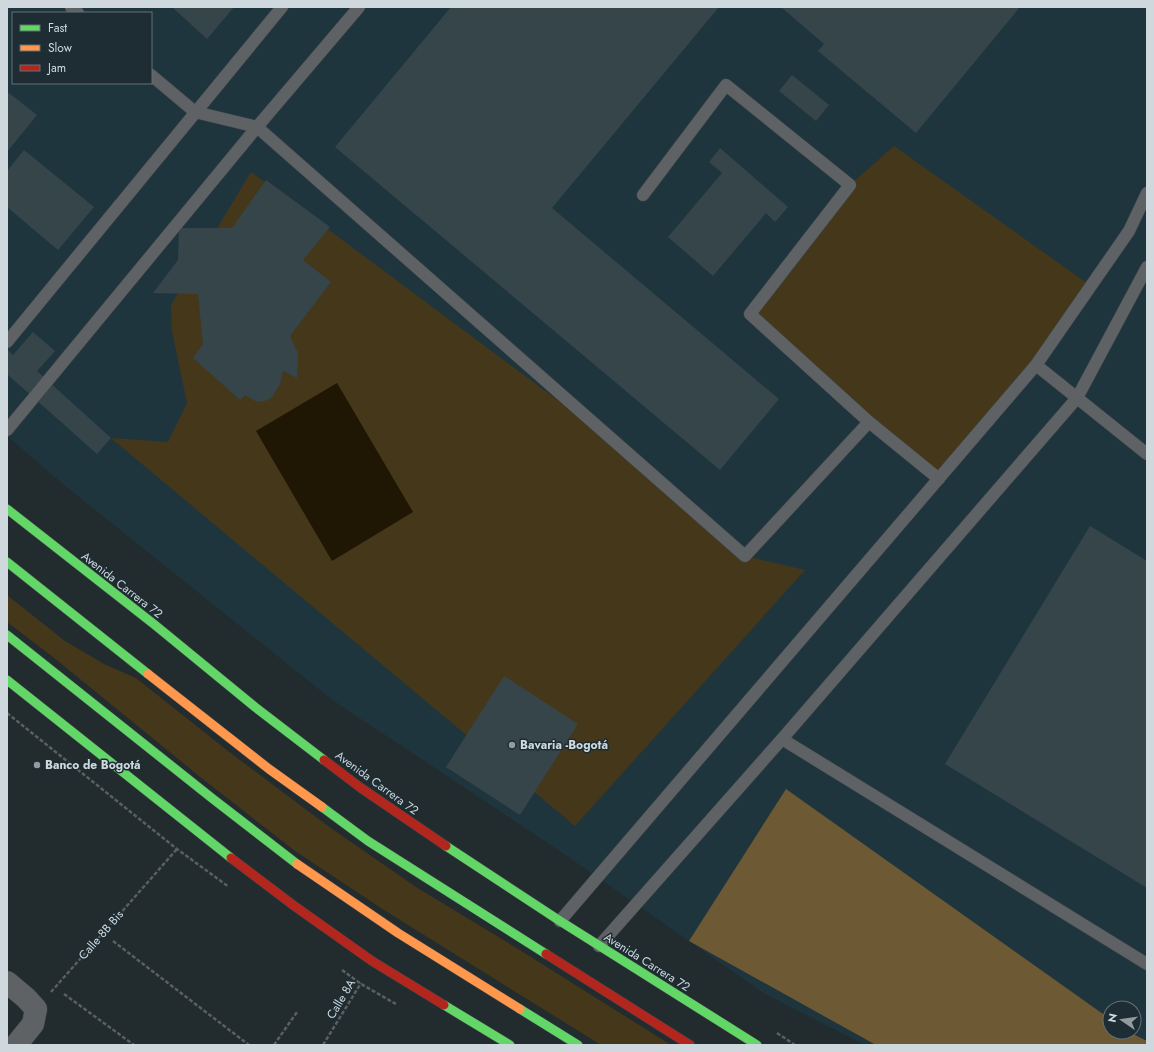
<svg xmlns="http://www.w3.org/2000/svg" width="1154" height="1052" font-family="Jost,sans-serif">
<rect width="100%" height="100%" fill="#222b2e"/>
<path fill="#1f353e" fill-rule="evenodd" d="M7,7H1147V1045H865L765,994L567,856L331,699L69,489L7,436ZM13,13H151V83H13ZM1110,1008H1134V1032H1110Z"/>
<path fill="#45371a" d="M894,146L1091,286L939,479L750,314L850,185Z
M251,172L622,448L745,556L805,570L575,826L111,438L168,442L187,403L172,331L171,305Z
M7,595L65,641L104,664L136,678L228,751L328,826L416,887L515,947L671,1045H601L384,910L295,851L199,776L53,657L7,622Z"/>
<path fill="#6d5934" d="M786,789L1110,1019V1032H1129L1147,1041V1045H876L689,941Z"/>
<path fill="#201604" d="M337,383L413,512L332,561L256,431Z"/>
<path fill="#36454a" d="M172,7H234L207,39Z
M451,7H719L552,208L779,399L720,470L335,147Z
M781,7H1020L916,133L818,51L824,44Z
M792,75L829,105L816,121L779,91Z
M9,93L37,115L7,152V95Z
M720,148L788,207L775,222L766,213L713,276L668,237L722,173L709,162Z
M24,150L94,207L58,250L7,207V171Z
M266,180L330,227L303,260L331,282L290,336L298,353L297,378L283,371L280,384L272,397L265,401L257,402L245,395L240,400L193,358L203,344L198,294L153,293L178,260L179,228H232Z
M33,332L55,351L37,371L111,438L97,454L7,374V349L13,355Z
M1090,526L1147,561V888L945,764Z
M504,676L578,724L520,815L446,767Z"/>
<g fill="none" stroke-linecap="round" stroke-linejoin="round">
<defs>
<path id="lane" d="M71,7L78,13
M151,75L195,112L257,127L745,556L869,422
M643,195L726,85L850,185L750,314L869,422L939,479
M7,342L282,7
M1036,365L1147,454
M7,430L257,127L359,7
M782,739L1147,964
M560,921L1036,365L1129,231L1147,193
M599,946L782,739L1077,398L1147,267"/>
<path id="street" d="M7,982L26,998L36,1009L33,1024L16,1045"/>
<path id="fast" d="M7,509L155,625L255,707L324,760
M7,562L148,674
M7,635L213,799L297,864
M7,680L231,858
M322,807L368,841L546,954
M446,846L560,921L757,1045
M444,1005L510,1045
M520,1009L578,1045"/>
<path id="slow" d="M148,674L269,769L322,807
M297,864L398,933L520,1009"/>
<path id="jam" d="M324,760L361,788L446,846
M231,858L293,905L372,961L444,1005
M546,954L690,1045"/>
</defs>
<use href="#lane" stroke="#3f4649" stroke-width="13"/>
<use href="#street" stroke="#3f4649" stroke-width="23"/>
<use href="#fast" stroke="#3f4649" stroke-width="10"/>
<use href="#slow" stroke="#3f4649" stroke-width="10"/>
<use href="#jam" stroke="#3f4649" stroke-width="10"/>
<path stroke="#5a5f60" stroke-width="2.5" stroke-dasharray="4 2" stroke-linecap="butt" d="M7,713L177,849L229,887
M113,941L249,1045
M342,970L361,984L396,1004
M51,992L177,849
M64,994L134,1045
M777,1033L795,1045
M274,1045L297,1012
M323,1045L361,983"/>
<use href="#lane" stroke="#5f6264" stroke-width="12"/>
<use href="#street" stroke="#5f6264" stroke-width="22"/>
<use href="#fast" stroke="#63d668" stroke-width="9"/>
<use href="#slow" stroke="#ff974d" stroke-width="9"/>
<use href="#jam" stroke="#b3261e" stroke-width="9"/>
</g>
<g fill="#929ba0" stroke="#1d2d33" stroke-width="1.5">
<circle cx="512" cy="745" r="4"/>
<circle cx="37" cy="765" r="4"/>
</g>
<g text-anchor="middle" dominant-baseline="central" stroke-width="3" stroke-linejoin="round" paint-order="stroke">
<g font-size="12" fill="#cfd8dd" stroke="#1d2d33">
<text transform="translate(122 585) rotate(38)">Avenida Carrera 72</text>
<text transform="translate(377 783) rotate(36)">Avenida Carrera 72</text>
<text transform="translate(101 935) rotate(-49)">Calle 8B Bis</text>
<text transform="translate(647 962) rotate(32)">Avenida Carrera 72</text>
<text transform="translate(341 999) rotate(-59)">Calle 8A</text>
</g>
<g font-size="12" font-weight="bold" fill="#cfd8dd" stroke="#1d2d33" text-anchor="start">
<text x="520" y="745">Bavaria -Bogotá</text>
<text x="45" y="765">Banco de Bogotá</text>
</g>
</g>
<rect width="1154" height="1052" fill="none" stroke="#cfd8dd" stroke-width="16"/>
<rect x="12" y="12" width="140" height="72" fill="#1d2d33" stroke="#647177"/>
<rect x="20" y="25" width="20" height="6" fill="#63d668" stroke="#647177"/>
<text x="48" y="32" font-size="12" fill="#cfd8dd">Fast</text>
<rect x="20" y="45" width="20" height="6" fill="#ff974d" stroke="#647177"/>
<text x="48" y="52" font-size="12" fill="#cfd8dd">Slow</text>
<rect x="20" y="65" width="20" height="6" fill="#b3261e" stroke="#647177"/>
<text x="48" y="72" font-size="12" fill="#cfd8dd">Jam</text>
<g transform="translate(1122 1020) rotate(283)"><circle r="19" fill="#1d2d33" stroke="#647177"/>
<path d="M0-3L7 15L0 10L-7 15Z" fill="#929ba0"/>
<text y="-6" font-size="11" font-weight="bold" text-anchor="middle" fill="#cfd8dd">N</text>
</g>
</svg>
